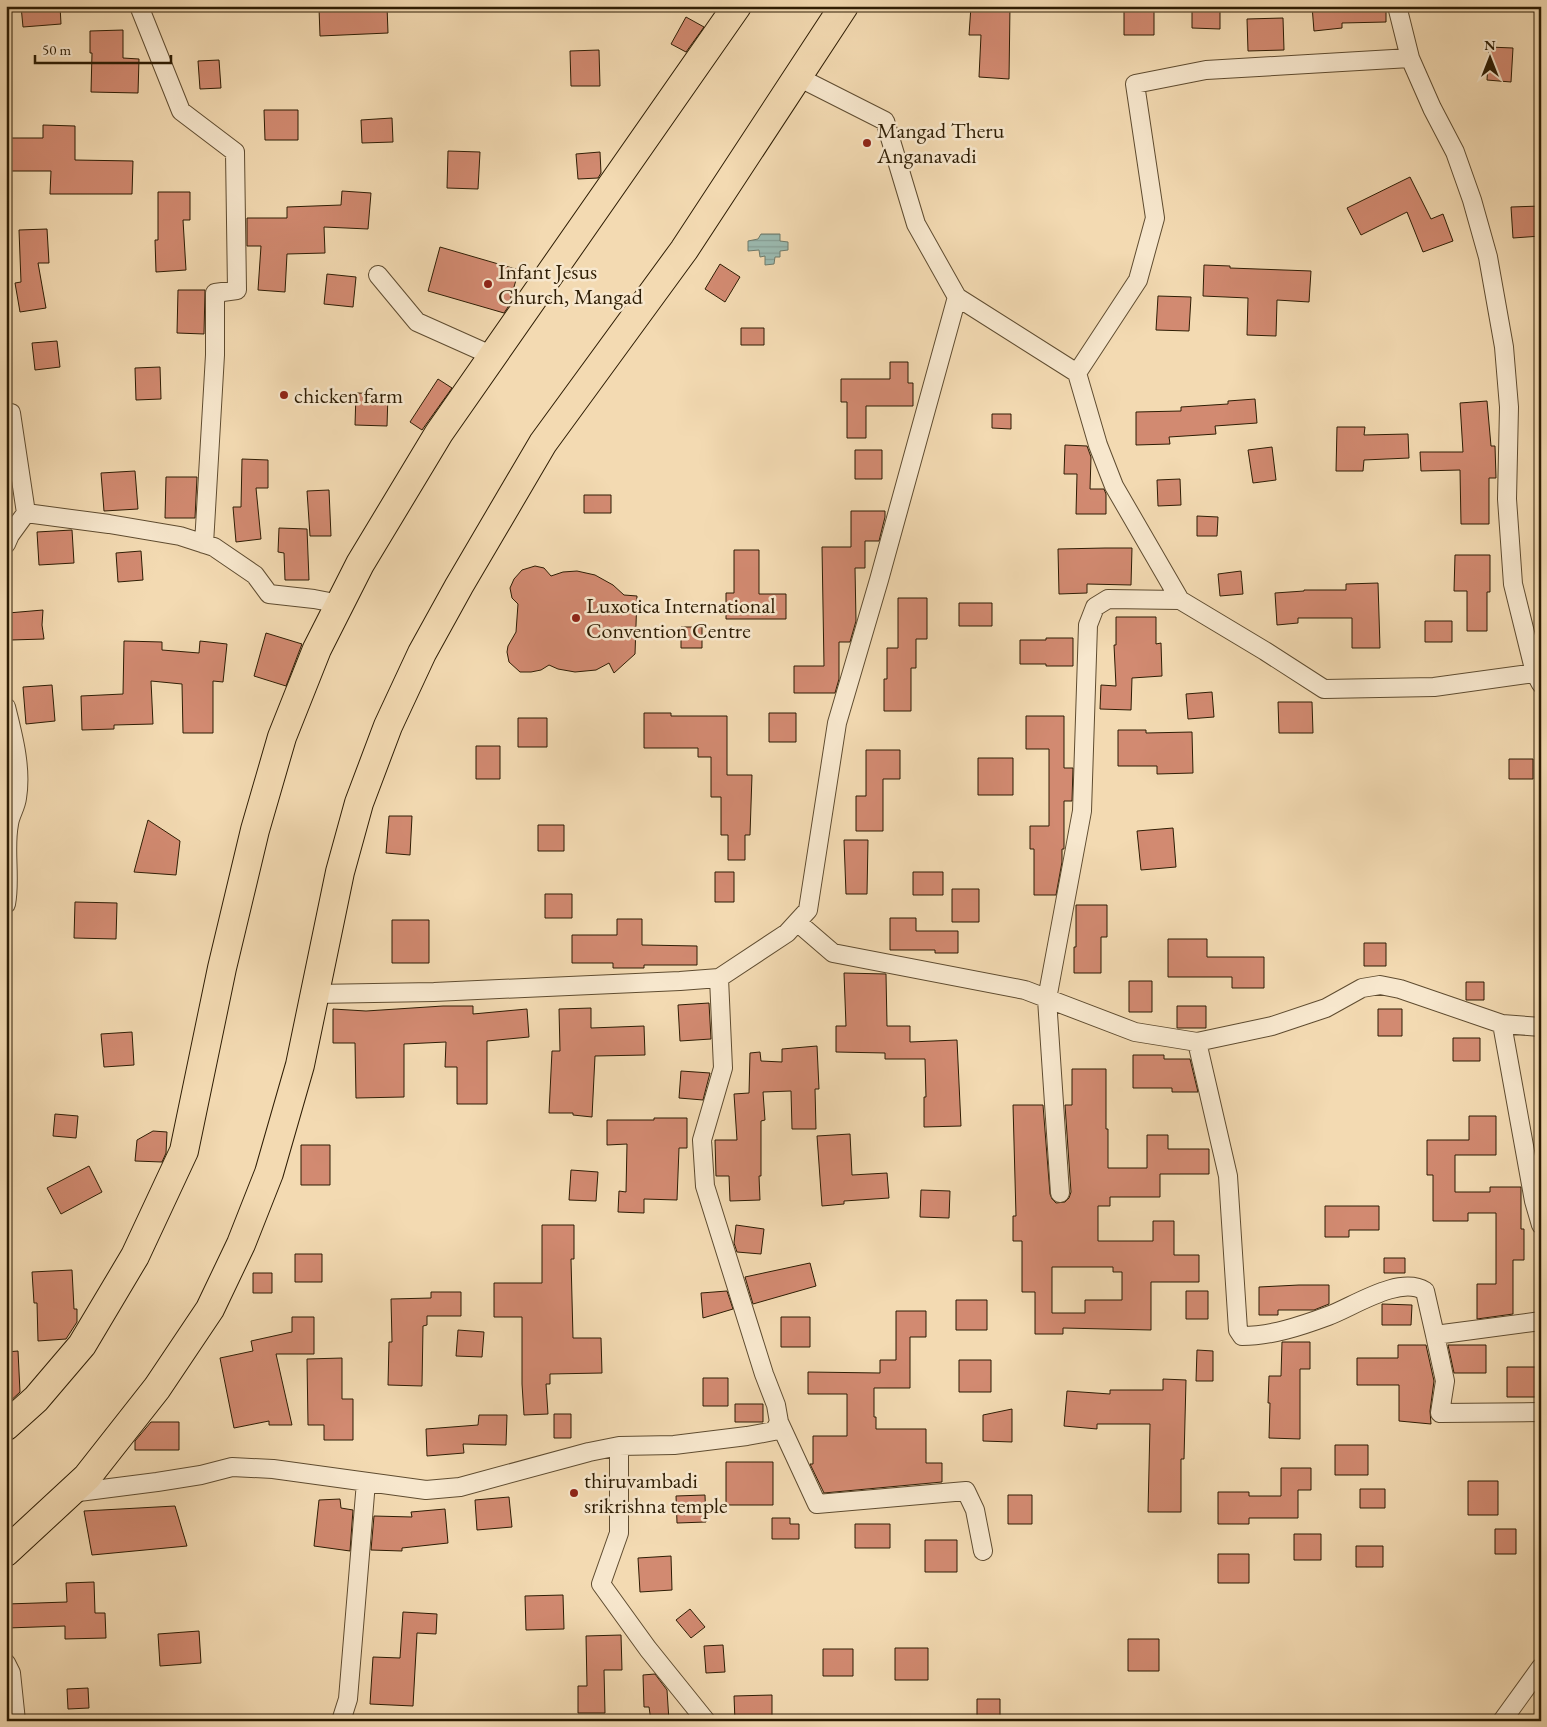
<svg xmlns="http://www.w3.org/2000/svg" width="1547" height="1727" font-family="'EB Garamond',serif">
<defs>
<pattern id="water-rules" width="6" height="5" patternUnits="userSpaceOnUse" patternTransform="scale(1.25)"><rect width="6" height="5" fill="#9bbab0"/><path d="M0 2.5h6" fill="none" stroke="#869f96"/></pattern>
</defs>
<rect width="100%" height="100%" fill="#f3dab2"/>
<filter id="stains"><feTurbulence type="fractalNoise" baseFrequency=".004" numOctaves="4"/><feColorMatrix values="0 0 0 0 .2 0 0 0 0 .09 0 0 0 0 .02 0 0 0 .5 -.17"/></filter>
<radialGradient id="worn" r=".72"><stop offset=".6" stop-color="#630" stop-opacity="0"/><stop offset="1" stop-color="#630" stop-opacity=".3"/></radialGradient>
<path fill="url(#water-rules)" stroke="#6f7b6b" d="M761,234H780V241L788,242V250L780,251V257H775L774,264L765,265V256L760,257L759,250L748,251V241L758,239Z"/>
<path fill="#d28a71" stroke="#2e1d04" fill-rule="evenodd" d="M21,6H60L61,24L23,27Z
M354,6H387L388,33L320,36L319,8Z
M971,6H1010L1009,79L979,77L981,35H969Z
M1124,6H1154V35H1124Z
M1192,6H1220V29L1192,28Z
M1312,6H1386V22L1342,23V28L1314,31Z
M686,17L704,27L686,52L671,44Z
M1283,18L1284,50L1248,51L1247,19Z
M123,30V58L139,59L138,93L91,92L92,53H90V31Z
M1489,47L1513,48L1511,82L1487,80Z
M599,50L600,86H571L570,51Z
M219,60L221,88L200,89L198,61Z
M264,110H298V140H265Z
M392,118L393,142L362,143L361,120Z
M43,125L75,126V160L133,161L132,194H50L51,171H6V138H43Z
M448,151L480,152L478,189L447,188Z
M600,152L601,173L598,178L578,179L576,154Z
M1410,177L1431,219L1443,214L1453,241L1423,252L1407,212L1361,235L1347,208Z
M342,191L371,193L368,229L324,227L325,253L287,254L285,292L258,290L261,246H247V218H287V207L341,205Z
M158,192H190V220H183L186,270L156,272L155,240H158Z
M1541,206V236L1513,238L1511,207Z
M47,229L49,263H38L46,308L20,312L15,283L21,282L19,230Z
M440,247L519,270L508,307L504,313L428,291Z
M720,264L740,277L725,302L705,289Z
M1204,265L1230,266V268L1311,271L1309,302L1277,300L1276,336L1247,335L1248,298L1203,296Z
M327,274L356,277L353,307L324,304Z
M178,290H205L204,334L177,333Z
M1158,296L1191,297L1189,331L1156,330Z
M741,328H764V345H741Z
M57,341L60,367L35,370L32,343Z
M890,362H908V383H913V406H866V438H847V402H841V379H890Z
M160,367L161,399L136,400L135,368Z
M438,379L452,388L422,430L410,422Z
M356,393L388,394L387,426L355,425Z
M1255,399L1257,423L1215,426L1216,434L1169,437L1170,444L1136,445V412L1181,411V407L1228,404V401Z
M1487,401L1491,446H1495L1496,478H1489V524H1461L1460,470L1421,471L1420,452H1463L1460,403Z
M992,414H1011V429L992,428Z
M1337,427H1365L1364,435L1408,434L1409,458L1364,460L1363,471H1336Z
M1065,445L1087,446L1091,457L1090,489H1104L1106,494V514H1076L1077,474H1064Z
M1272,447L1276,480L1253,483L1248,450Z
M855,450H882V479H855Z
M242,459L268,460V488H256L261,539L236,542L233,507H241Z
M135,471L138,509L104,511L101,473Z
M166,477H197L195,518H165Z
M1180,479L1181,505L1158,506L1157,480Z
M329,490L331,536H310L307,491Z
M584,495H611V513H584Z
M851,511H885V517L879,541H865V568H855L856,621L850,642H839V679L835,693H794V666H824L822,547H851Z
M1197,516L1218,517L1217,536H1197Z
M279,528L307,529L309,580H285L284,553L278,552Z
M72,530L74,563L39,565L37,532Z
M1105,548H1132L1131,585L1087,584V593L1059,594L1058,549Z
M734,550H759V594H786V619H726V593H734Z
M141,551L143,580L118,582L116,553Z
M1455,555H1490V592H1487V631H1467V591H1454Z
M535,566L544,568L551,576L563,572L577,571L595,575L613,585L624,595L637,596L635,654L614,673L609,663L596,670L575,672L558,669L549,665L541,670L531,672H520L509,662L507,652L508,646L516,632L518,604L512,598L510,588L514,579L522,570Z
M1241,571L1243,594L1220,596L1218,574Z
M1378,583L1380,648H1352V618H1298V623L1277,625L1275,593L1304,591V590H1346V584Z
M898,598H927V639H916V668H911V711H884V679H887V648H898Z
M959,603H992V626H959Z
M43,610L42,625L44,639L11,640V627L8,613Z
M1116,617H1156V644L1161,643L1162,676L1132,678L1131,710L1100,709L1101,685L1116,686L1114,645H1116Z
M1425,621H1452V642H1425Z
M681,627H702V648H681Z
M266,633L302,644L286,686L254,676Z
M1046,638H1073V666H1046V664H1020V640H1046Z
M124,641L162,642V650L199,653L200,641L227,644L223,682L213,681V733H183L182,684L151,681L153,724L114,725V729L82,730L81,696L123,694Z
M52,685L55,721L26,724L23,687Z
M1212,692L1214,717L1188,719L1186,694Z
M1278,702H1312L1313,733H1279Z
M644,713H671V716H727V775H752L750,835H745V860H728V835H721V797H711V757H698V748H644Z
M769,713H796V742H769Z
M1026,716H1064V768H1073L1072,801H1064V849H1062V862L1056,895H1034V849H1030V826H1049V749H1026Z
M518,718H547V747H518Z
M1118,730H1146V733L1192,732L1193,773L1157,774V766H1118Z
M476,746H500V779H476Z
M866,750H900V779H883V831H856V796H866Z
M978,758H1013V795H978Z
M1509,759H1533V779H1509Z
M389,816H412L410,855L386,853Z
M148,820L180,841L176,875L134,872Z
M538,825H564V851H538Z
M1173,828L1176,867L1141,870L1137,831Z
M844,840H868L867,894H846Z
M715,872H734V902H715Z
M913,872H943V895H913Z
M952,889H979V922H952Z
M545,894H572V918H545Z
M75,902L117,903L116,939L74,938Z
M1076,905H1107V937H1101V973H1074V947H1076Z
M890,918H916V931H958V953H935V950H890Z
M617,919H642V945L697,946V965H644V968H613V963H572V935H617Z
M392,920H429V963H392Z
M1168,939H1207V957H1264V988H1232V977H1168Z
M1364,943H1386V966H1364Z
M844,973L886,974L887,1026H910V1042L957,1040L961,1126L924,1127V1097H926L925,1059H885V1053L836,1052V1026H846Z
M1129,981H1152V1012H1129Z
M1466,982H1484V1000H1466Z
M709,1003L711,1039L680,1041L678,1005Z
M443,1006H473V1014L527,1009L529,1037L487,1041V1104H457V1067H445L446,1042L404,1044V1097L356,1098L355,1043H333V1009L366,1011Z
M1177,1006H1206V1028H1177Z
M591,1008V1028L644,1026L645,1055L595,1056L592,1117L573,1115V1113H549L552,1051H560L559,1009Z
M1378,1009H1402V1036H1378Z
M132,1032L134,1065L104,1067L101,1034Z
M1453,1038H1480V1061H1453Z
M817,1046L819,1089H815L816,1129H792L791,1091L763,1092L765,1120L761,1121V1176H759L760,1200L730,1201L729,1176H716L715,1140H737L734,1094L749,1093L750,1053L760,1052L761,1061L782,1062V1049Z
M1133,1055H1164V1059H1190L1198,1092H1172V1088H1133Z
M1072,1069H1106V1129H1108V1168H1147V1135H1168V1149H1209V1174H1160V1197H1110V1206H1098V1241H1153V1221H1174V1255H1199V1282H1151V1330L1063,1328V1334H1035V1292H1022V1241H1013V1216H1016L1013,1105H1043L1050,1194L1052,1199L1056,1203L1065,1202L1069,1198L1071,1192L1065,1105H1072ZM1052,1267H1113V1272H1122V1300H1085V1313H1052Z
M681,1071L710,1073L703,1100L679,1098Z
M55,1114L78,1116L76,1138L53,1136Z
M1469,1116H1496V1155H1455V1192H1490V1187H1521V1229H1524V1260H1513V1314L1477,1319V1284H1496V1213H1468V1221H1433V1175H1427V1140H1469Z
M654,1118H687V1148H679L677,1200L644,1199V1213L618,1212L619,1191L626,1192L627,1144L607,1145V1120H654Z
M153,1131L167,1132L166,1153L162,1162L135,1161L137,1140Z
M850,1134L852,1175L887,1173L889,1198L844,1201V1204L822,1206L817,1136Z
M301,1145H330V1185H301Z
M89,1166L102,1192L61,1214L47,1188Z
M571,1170L598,1172L596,1201L569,1200Z
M921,1190L950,1191L949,1218L920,1217Z
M1325,1206H1379V1230H1349V1237H1325Z
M542,1225H574V1259H571L573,1338H601L602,1373L550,1374V1384H546L548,1414L524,1415L522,1384V1317H494V1283H542Z
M736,1225L764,1229L761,1254L737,1252L734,1243Z
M295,1254H322V1282H295Z
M1384,1258H1405V1273H1384Z
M810,1263L816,1286L753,1304L745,1277Z
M72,1270L74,1309H77V1322L66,1339L38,1341L37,1303H34L32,1272Z
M253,1273H272V1293H253Z
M1299,1285H1329V1304L1314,1310H1278V1315H1259V1287Z
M727,1291L733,1309L703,1318L701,1293Z
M1186,1291H1208V1319H1186Z
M431,1292H461V1316H427V1325L423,1326L422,1386L388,1385L389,1342H392L391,1299L431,1298Z
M956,1300H987V1330H956Z
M1382,1304L1412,1305L1411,1325H1382Z
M896,1311H926V1337H910V1388H874V1417H876V1429H926V1463H942V1482L824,1493L810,1464H813V1436H847V1394H808V1372L880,1373V1360H896Z
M292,1317H314V1354H276L292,1425H269V1421L234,1428L220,1358L253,1351L251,1341L292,1332Z
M781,1317H810V1347H781Z
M458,1330L484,1332L482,1357L456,1356Z
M1282,1342H1310V1369H1300V1439L1269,1438L1270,1403H1268L1269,1376H1281Z
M1398,1345H1426L1434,1381L1430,1411L1431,1424L1399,1421V1385H1357V1358H1398Z
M1448,1345H1486V1373H1454Z
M1197,1350L1213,1351V1381H1196Z
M18,1351L20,1392L6,1405V1352Z
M342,1358V1399H353V1440H324V1425H308L307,1359Z
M959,1360H991V1392H959Z
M1507,1367H1541V1397H1507Z
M703,1378H728V1406H703Z
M1163,1379L1186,1380L1184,1459H1181V1512H1148L1150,1424H1097V1429L1064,1426L1067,1391L1110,1394V1390H1163Z
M735,1404H763V1422H735Z
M1012,1409V1442L983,1441V1415Z
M554,1414H571V1438H554Z
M479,1415H507L506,1445L463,1444L464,1453L427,1456L426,1429L478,1425Z
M151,1422H179V1450H135V1441Z
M1335,1445H1368V1475H1335Z
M726,1462H773V1505H726Z
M1281,1468H1311V1490H1298V1518H1249V1524H1218V1492H1249V1496H1281Z
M1468,1481H1498V1515H1468Z
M1360,1489H1385V1508H1360Z
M705,1495L706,1522L677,1523L676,1496Z
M1008,1495H1032V1524H1008Z
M509,1497L512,1527L477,1530L475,1500Z
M340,1499L341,1508L353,1510L350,1551L314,1546L319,1500Z
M175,1506L187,1546L92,1555L84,1511Z
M445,1509L448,1543L402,1548V1551L371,1550L374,1516L412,1517L411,1512Z
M772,1518H790V1524H799V1539H772Z
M855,1524H890V1548H855Z
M1495,1529H1516V1554H1495Z
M1294,1534H1321V1560H1294Z
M925,1540H957V1572H925Z
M1356,1546H1383V1567H1356Z
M1218,1554H1249V1583H1218Z
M671,1556L672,1590L640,1592L638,1558Z
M94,1582L95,1613H105L106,1638L65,1639V1626L7,1628V1604L67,1602L66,1583Z
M563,1595L564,1629L526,1630L525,1596Z
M690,1609L705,1627L691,1638L676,1620Z
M403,1612L437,1614L436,1634L417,1633L413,1706L370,1704L373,1657L400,1658Z
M199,1631L201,1663L160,1666L158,1634Z
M621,1635L622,1670H604L605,1713H578V1686H587L586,1636Z
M1128,1639H1159V1671H1128Z
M723,1645L725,1672L706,1673L704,1646Z
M895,1648H928V1680H895Z
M823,1649H853V1676H823Z
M655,1674L667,1690L669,1721H651L649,1707H644L643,1675Z
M88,1688L89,1708L68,1709L67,1689Z
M772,1695V1721H735L734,1696Z
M977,1699H1000V1721H977Z"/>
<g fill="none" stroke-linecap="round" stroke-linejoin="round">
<defs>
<path id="street" d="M139,6L181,111L235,152L237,290L215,293V355L204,544
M1397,6L1410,58L1432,108L1455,152L1472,200L1488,257L1504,347L1509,407L1507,499L1513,584L1535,673
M798,77L885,121L916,224L957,297L1077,373L1098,445L1114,486L1180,600L1265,651L1324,689L1434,687L1535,673L1541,684
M378,275L417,322L493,356
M1077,373L1138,280L1155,218L1135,84L1206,70L1410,58
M6,412L11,413L26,513
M6,544L10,535L26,513L109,524L180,536L214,547L255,575L269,594L314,599L340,604
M6,707C13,735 22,768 17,798C16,807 10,815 9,824C4,850 11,878 6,904
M797,922L833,953L1025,990L1135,1032L1197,1042
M719,978L787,933L808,910L837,723L879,580L957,297
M1502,1024L1400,989L1380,985L1362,988L1326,1008L1272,1026L1197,1042L1228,1176L1238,1330L1242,1336C1271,1336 1301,1326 1328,1316C1353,1307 1399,1275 1425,1291L1435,1335L1541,1321
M1541,1027L1502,1024L1534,1201L1541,1225
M1060,1193L1047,999L1082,811L1088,625L1095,607L1108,599L1180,600
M1435,1335L1445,1381L1440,1413L1541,1412
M779,1422L817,1504L966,1491L975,1510L983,1551
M619,1446V1533L601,1584L648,1649L706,1721
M71,1493L157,1482L201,1475L232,1467L273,1469L426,1490L460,1487L589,1452L619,1446L674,1445L747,1436L774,1431L779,1422L776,1405L764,1374L705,1186L702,1140L723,1068L719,978L680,981L434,992L314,994
M6,1663L11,1673L16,1721
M341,1721L348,1699L366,1482
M1502,1721L1541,1667"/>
<path id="highway" d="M6,1426L36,1399L82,1345L135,1256L184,1151L222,968L255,830L282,737L317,649L360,564L439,433L737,6
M6,1552L87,1477L157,1388L210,1309L241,1244L269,1173L300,1065L340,872L359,803L388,726L422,653L459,586L543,443L684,250L844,6"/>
</defs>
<use href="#street" stroke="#5f4c30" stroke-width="20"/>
<use href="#highway" stroke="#2e1d04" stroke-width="30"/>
<use href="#street" stroke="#f7e7cd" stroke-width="18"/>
<use href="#highway" stroke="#f3dab2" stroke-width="28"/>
</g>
<g fill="#8f2418" stroke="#f7e7cd" stroke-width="2">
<circle cx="867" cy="143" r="5"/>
<circle cx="488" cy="284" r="5"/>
<circle cx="284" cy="395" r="5"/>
<circle cx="576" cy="618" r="5"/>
<circle cx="574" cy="1493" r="5"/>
</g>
<g text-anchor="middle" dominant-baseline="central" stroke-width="5" stroke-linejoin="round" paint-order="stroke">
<g font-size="22" fill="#2e1d04" stroke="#f7e7cd" text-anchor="start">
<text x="877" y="130">Mangad Theru<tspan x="877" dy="25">Anganavadi</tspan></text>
<text x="498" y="271">Infant Jesus<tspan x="498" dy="25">Church, Mangad</tspan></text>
<text x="294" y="395">chicken farm</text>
<text x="586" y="605">Luxotica International<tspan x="586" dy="25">Convention Centre</tspan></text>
<text x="584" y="1480">thiruvambadi<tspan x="584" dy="25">srikrishna temple</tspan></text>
</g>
</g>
<rect width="1547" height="1727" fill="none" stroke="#f3dab2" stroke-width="25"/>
<rect x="8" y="8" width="1532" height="1712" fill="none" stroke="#2e1d04" stroke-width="2.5"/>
<rect x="12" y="12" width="1522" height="1702" fill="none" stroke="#2e1d04"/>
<g transform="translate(1490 58)" stroke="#f7e7cd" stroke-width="4" paint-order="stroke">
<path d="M0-4L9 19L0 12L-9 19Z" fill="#2e1d04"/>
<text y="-8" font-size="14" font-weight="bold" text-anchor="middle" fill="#2e1d04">N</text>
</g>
<path d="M35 55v8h136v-8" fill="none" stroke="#2e1d04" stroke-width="2.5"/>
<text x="42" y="55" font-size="15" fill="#2e1d04" stroke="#f7e7cd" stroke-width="4" paint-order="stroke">50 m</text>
<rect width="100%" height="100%" filter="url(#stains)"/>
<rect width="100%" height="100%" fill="url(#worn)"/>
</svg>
